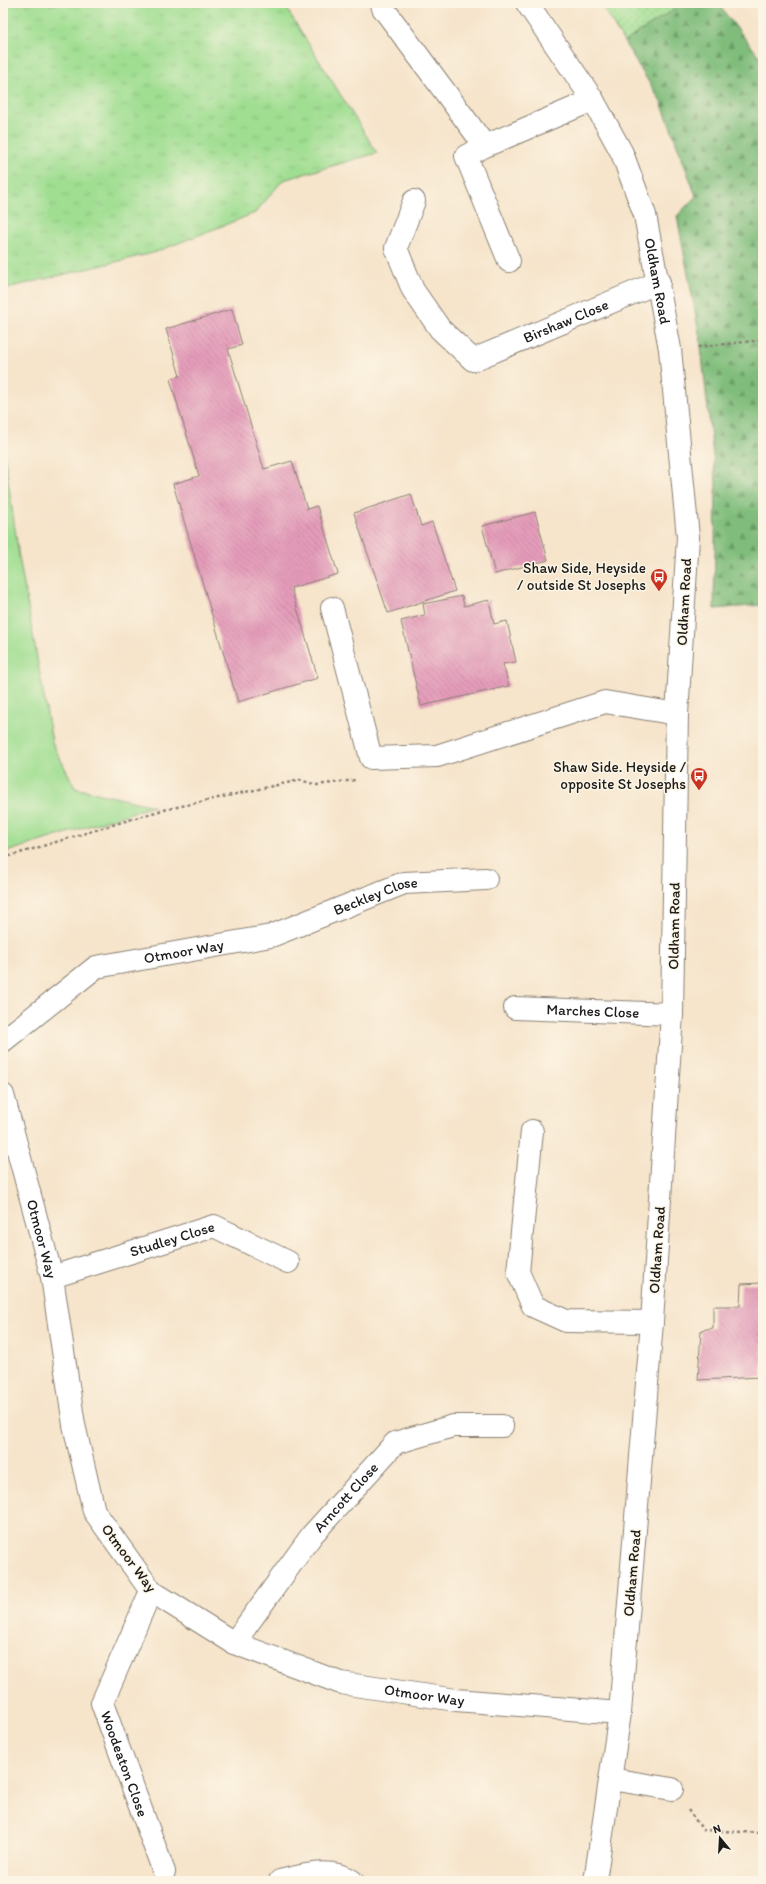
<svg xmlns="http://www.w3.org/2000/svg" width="766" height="1884" font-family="Itim,sans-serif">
<defs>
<pattern id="grass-dots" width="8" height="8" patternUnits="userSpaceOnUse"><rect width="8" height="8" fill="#a0de92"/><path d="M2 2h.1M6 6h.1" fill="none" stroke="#89be7d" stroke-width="1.8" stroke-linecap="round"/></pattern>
<pattern id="forest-firs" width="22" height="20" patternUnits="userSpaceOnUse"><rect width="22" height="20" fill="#80bd7c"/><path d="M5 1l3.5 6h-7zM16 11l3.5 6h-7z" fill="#689965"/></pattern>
<pattern id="park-tufts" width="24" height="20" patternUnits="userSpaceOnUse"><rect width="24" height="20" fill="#a0de92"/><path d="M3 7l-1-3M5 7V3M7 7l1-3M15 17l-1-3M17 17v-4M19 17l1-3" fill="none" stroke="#89be7d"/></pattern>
<pattern id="building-back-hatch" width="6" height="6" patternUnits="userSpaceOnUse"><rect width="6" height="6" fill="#e49bb9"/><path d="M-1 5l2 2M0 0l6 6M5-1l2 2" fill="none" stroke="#c3859e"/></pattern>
</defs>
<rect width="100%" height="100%" fill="#fcf5e5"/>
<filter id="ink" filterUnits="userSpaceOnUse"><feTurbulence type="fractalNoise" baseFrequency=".025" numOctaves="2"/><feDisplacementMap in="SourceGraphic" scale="8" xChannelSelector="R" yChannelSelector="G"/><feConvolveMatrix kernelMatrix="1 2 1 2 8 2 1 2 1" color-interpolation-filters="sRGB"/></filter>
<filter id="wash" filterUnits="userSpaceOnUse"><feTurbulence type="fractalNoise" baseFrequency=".012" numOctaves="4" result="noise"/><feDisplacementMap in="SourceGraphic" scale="16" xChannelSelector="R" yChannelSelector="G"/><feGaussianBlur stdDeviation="0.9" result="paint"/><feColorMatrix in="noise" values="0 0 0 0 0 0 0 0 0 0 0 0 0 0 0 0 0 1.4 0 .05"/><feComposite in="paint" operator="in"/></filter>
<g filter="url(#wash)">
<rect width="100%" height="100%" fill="#f6e4cb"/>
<path fill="url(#grass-dots)" stroke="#5e7d57" d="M600,3H684L624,42Z"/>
<path fill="url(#forest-firs)" stroke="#4e6c4c" d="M684,3H717L763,61V605L714,609L716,484L700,338L677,216L696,196L661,102L624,42Z"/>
<path fill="url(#park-tufts)" stroke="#5e7d57" d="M3,3H283L377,153L283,180L255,213L153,253L3,289Z"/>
<path fill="#a0de92" stroke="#5e7d57" d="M3,446L19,557L52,742L75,788L153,806L3,853Z"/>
<g id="blocks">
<path fill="url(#building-back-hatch)" d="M232,309L242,345L228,349L264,469L292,461L307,509L317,506L338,574L291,588L318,678L238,702L173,484L199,476L170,379L180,376L166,329Z
M411,494L421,526L432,522L455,591L388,613L354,513Z
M535,512L548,560L495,574L482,526Z
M462,596L464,606L489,600L494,624L507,621L516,662L503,664L509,686L421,706L401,621L425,615L423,604Z
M763,1283L762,1377L698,1380L701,1330L713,1328V1306H740L741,1284Z"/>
</g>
</g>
<g filter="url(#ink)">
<use href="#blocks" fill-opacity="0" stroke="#898074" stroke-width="1"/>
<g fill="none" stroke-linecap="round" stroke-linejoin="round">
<defs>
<g id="minor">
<path d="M382,3L383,8L485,146L593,100"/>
<path d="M485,146L466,156L509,261"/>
<path id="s1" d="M414,201L396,248L413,290L440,329L473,360L659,282"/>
<path d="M332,608L371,758L437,756L605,702L677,714"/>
<path id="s2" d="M515,1008L672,1014"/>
<path id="s3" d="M3,1041L96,967L271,936L404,883L486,879"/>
<path id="s4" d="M3,1095L52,1277L74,1425L94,1511L151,1591L234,1643L341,1683L456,1700L620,1713"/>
<path d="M532,1131L518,1272L533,1306L566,1321L652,1322"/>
<path id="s5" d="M52,1277L214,1226L288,1262"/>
<path id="s6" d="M151,1591L102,1703L164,1872"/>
<path id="s7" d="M234,1643L312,1535L395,1443L453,1426H502"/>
<path d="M611,1779L672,1789"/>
<path d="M280,1881C303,1875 331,1867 352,1881"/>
</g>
<g id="major">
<path id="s8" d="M527,3L593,100L622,153L645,215L670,349L688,537L677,714L672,1014L652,1322L620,1713L595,1881"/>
</g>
</defs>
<use href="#minor" stroke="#898074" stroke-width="24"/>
<use href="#major" stroke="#898074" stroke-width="24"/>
<path stroke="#898074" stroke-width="2.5" stroke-dasharray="3 3" stroke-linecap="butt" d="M698,347L763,340
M3,858L159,811L300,780L317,785L355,780
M688,1810L703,1830L763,1833"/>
<use href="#minor" stroke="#fff" stroke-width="22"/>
<use href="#major" stroke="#fff" stroke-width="22"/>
</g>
</g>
<defs>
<symbol id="bus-pin" viewBox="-11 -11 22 30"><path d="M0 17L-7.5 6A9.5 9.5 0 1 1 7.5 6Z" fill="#c8321e" stroke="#fcf5e5"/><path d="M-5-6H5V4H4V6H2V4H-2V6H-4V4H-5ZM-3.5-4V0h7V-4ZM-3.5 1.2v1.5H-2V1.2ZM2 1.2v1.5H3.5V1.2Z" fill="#fff"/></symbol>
</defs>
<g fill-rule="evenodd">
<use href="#bus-pin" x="649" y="567" width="20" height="27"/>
<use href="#bus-pin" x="689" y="766" width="20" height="27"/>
</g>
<g text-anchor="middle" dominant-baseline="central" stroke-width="3" stroke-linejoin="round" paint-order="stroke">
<g font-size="15" fill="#1c1c1c" stroke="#fcf5e5">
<text stroke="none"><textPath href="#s8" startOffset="311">Oldham Road</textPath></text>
<text stroke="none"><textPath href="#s1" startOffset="289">Birshaw Close</textPath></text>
<text transform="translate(684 602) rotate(-87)">Oldham Road</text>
<text stroke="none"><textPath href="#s3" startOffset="409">Beckley Close</textPath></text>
<text transform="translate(674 926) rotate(-89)">Oldham Road</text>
<text stroke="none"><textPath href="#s3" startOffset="208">Otmoor Way</textPath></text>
<text stroke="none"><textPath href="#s2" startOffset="78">Marches Close</textPath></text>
<text stroke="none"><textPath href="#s4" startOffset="149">Otmoor Way</textPath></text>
<text stroke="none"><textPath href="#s5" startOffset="126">Studley Close</textPath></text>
<text transform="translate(657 1250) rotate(-86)">Oldham Road</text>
<text stroke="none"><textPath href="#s7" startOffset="184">Arncott Close</textPath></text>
<text transform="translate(129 1558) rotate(53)">Otmoor Way</text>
<text transform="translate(632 1573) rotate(-85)">Oldham Road</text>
<text stroke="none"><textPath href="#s4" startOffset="821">Otmoor Way</textPath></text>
<text stroke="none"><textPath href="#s6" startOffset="187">Woodeaton Close</textPath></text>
</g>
<g font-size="15" fill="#1c1c1c" stroke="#fcf5e5" text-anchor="end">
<text x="646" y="568">Shaw Side, Heyside<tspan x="646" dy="17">/ outside St Josephs</tspan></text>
<text x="686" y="767">Shaw Side. Heyside /<tspan x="686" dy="17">opposite St Josephs</tspan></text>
</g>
</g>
<rect width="766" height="1884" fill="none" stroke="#fcf5e5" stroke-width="16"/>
<g transform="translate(720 1838) rotate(342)" stroke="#fcf5e5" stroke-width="3" paint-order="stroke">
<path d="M0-3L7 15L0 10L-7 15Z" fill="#1c1c1c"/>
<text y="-6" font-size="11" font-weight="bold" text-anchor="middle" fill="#1c1c1c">N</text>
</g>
</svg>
